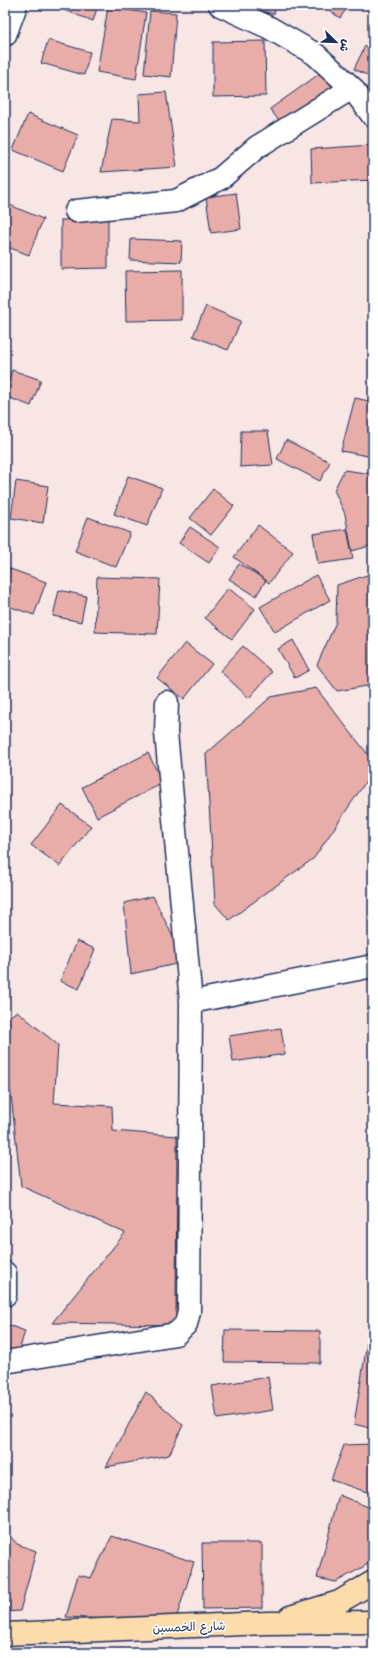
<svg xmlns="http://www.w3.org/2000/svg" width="378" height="1658" font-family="'Comic Neue','Playpen Sans Arabic',sans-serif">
<rect width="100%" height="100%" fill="#f8e6e5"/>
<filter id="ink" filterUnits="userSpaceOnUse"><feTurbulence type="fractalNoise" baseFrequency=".025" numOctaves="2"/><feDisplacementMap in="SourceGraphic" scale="8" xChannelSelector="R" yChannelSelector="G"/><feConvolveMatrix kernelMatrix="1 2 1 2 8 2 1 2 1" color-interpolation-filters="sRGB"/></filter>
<g filter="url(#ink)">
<path fill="#e8ada8" stroke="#1b2f5e" d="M54,5H98L93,21L53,6Z
M249,5H276L274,14L248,8Z
M322,5H349L340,18Z
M108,7L146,13L136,79L97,72Z
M150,11L176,13L171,77L144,74Z
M373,22V33L368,29Z
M48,40L90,52L84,75L41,63Z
M265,41L266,96L213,97V42Z
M365,46L373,50V78L354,69Z
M322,72L334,90L283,126L270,109Z
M166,92L177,167L101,172L112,119L140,121L139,94Z
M28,114L78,135L63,171L13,150Z
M373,145V180L312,183L311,149Z
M236,193L241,229L211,233L206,197Z
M5,203L43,219L29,255L5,246Z
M108,219V268L61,269V220Z
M131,239L182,241L181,262L130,260Z
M182,270V320L126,321L125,271Z
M206,306L241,321L228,350L193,336Z
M12,370L41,380L31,406L5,396V389Z
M355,398L373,402V457L341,451Z
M241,431H268L273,465L240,467Z
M286,440L330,462L320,481L277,459Z
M344,470L373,474V545L352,551L345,514L334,490Z
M128,476L162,488L147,526L114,514Z
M16,481L48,486L43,523L11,518Z
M213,489L234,506L211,535L190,518Z
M88,517L130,533L116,567L75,551Z
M258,525L293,552L269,583L234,557Z
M190,527L220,547L209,563L179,543Z
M347,529L353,559L318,564L313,534Z
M239,564L266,580L256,596L229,579Z
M5,567L46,582L34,615L5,605Z
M373,573V685L337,691L317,665L336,622L337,585Z
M316,575L330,600L275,632L260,607Z
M97,577L160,579L157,634L95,632Z
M228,588L255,609L232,639L205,618Z
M59,590L86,596L81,622L53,616Z
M293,640L309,670L295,678L278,649Z
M185,643L212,664L184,699L157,678Z
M243,646L272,672L249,698L220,671Z
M316,688L373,761V771L314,858L229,920L215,904L206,754L271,697Z
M148,753L163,783L97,817L82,787Z
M62,805L91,826L60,866L31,845Z
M153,896L185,962L131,974L124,903Z
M77,941L95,949L79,989L60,981Z
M17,1011L58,1045L54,1103L112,1106L113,1131L177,1136L176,1325L52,1323L125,1233L21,1186L5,1041V1020Z
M281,1028L285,1054L233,1062L229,1036Z
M371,1318L373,1319V1429L354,1424Z
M5,1324L25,1331L16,1361L5,1360Z
M225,1330L320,1331V1363L224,1362Z
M268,1377L273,1410L217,1419L212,1386Z
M146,1392L183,1425L169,1455L106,1467Z
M373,1444V1494L331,1480L344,1445Z
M339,1495L373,1509V1555L370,1563L336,1582L317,1578Z
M5,1530L17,1544L36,1551L20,1611L5,1612Z
M112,1536L194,1562L175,1622L66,1617L78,1575L91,1578Z
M202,1543H262V1608L203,1609Z"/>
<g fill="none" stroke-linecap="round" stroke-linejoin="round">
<defs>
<path id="minor" d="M220,5L268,27L315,54L352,88L373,116
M5,35L16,5
M76,211L176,201L221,178L257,147L352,88
M167,702L166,733L191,1002
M5,1273V1295
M5,1362L176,1334L186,1324L189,1312L191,1002L373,966"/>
<path id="primary" d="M290,1617L339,1602L373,1582
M5,1634L268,1623L373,1622"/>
</defs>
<use href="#minor" stroke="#1b2f5e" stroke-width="25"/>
<use href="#primary" stroke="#1b2f5e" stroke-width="25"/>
<use href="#minor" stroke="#fff" stroke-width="22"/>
<use href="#primary" stroke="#fddcac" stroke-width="22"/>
</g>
</g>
<g text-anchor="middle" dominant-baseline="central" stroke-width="3" stroke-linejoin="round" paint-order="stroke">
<g font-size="12" fill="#1b2f5e" stroke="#fff">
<text transform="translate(189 1627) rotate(-2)">شارع الخمسين</text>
</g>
</g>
<rect width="378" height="1658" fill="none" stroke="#fff" stroke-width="20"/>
<rect x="10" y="10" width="358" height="1638" fill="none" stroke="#1b2f5e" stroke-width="1.5" filter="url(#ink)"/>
<g transform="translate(336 42) rotate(113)" stroke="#ffffff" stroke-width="3" paint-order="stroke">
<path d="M0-3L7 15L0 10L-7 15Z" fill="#1b2f5e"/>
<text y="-6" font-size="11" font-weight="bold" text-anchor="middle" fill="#1b2f5e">ش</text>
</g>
</svg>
